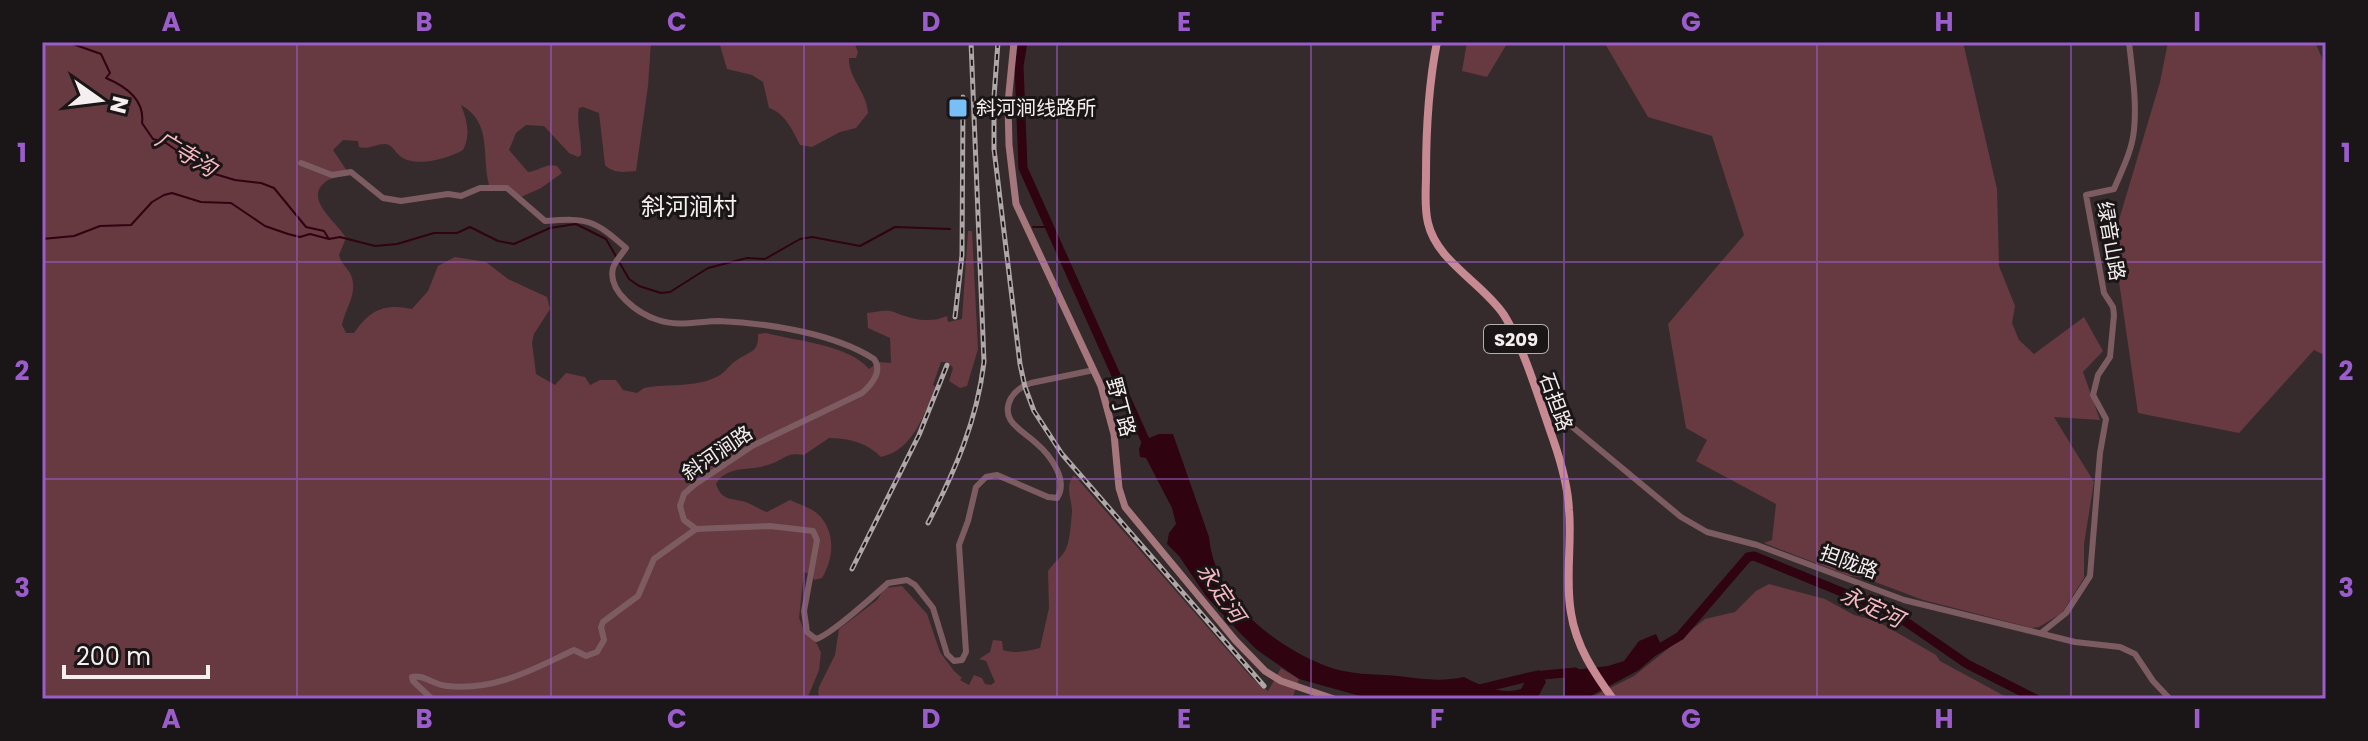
<svg xmlns="http://www.w3.org/2000/svg" width="2368" height="741" font-family="Poppins,'Noto Sans SC',sans-serif">
<rect width="100%" height="100%" fill="#352b2d"/>
<path fill="#673941" d="M42,42H651L648,86L636,171C624,172 614,174 605,165L599,113L583,107L579,108C576,122 582,139 581,155L578,157L569,153L544,126L526,125L516,133L509,150L528,172C540,171 545,163 557,166L562,173L541,188L521,197L509,186L489,185C481,156 493,123 461,105C467,120 471,135 463,150C448,159 415,168 400,156C394,151 393,145 385,144C375,144 369,150 359,147L358,141L343,140L333,150L349,174C342,177 330,177 324,183C304,200 339,224 346,238L339,255C341,265 350,269 352,278C357,295 345,309 342,325L346,333H354C370,310 384,303 412,309L428,291L438,266L455,257L486,262L508,279L547,297L550,309L534,334L532,343L536,374L555,385L566,373L585,377L590,385L600,380H616L623,390L637,393L644,388C667,383 704,389 724,372C729,367 731,364 737,360C751,351 759,352 758,334L766,333C796,341 850,345 869,369L879,362L891,363L890,338L868,328L867,313C875,312 886,309 894,312C911,319 929,324 947,316L948,322L962,319L968,231H972L978,349L967,386L960,388L949,381L953,368L948,362H941L933,385L936,387C924,413 914,450 881,457C868,443 848,438 829,438L804,455C785,452 785,460 768,465C750,471 726,465 716,484C722,503 734,497 748,503C755,506 760,510 767,512L790,500C798,504 806,506 814,511C836,527 835,557 822,578L814,580L812,575L804,572L799,618L805,632L817,644L821,653L819,670L807,699H42Z
M719,42H854L858,52L856,58H849C848,78 867,92 868,113L856,128L840,132L812,147L800,145C793,131 785,113 769,108L763,82L752,75L727,69Z
M1467,42H1508L1487,77L1462,71Z
M1604,42H1963L1997,189L1999,266L2015,306L2012,323L2019,340L2034,354L2084,317L2103,351L2083,372L2100,420L2054,417L2094,482L2084,544V578L2062,613L2039,627L2032,628L1923,600L1862,577L1849,576L1764,543L1772,540L1776,504L1696,461L1707,440L1686,428L1668,324L1744,235L1712,136L1648,117Z
M2168,42H2315L2326,67V356L2314,350L2239,433L2138,413L2113,240L2160,82Z
M1074,475L1252,678L1268,691L1281,668L1299,679L1292,699H821L818,693L819,687L835,655L839,629L877,600L885,588L902,586L927,614L940,652L954,671L962,678L960,680L969,685L974,675L982,678L985,684L991,685L995,682L986,661L979,659L990,652L993,640L1002,641L1003,650C1016,654 1027,651 1040,648L1049,608L1048,571C1053,563 1060,559 1065,551C1070,542 1071,523 1072,512C1072,498 1064,487 1074,475Z
M1769,584L1825,599L1854,615L1877,621L1936,655L1940,661L2010,699H1588L1634,676L1705,619L1735,612L1756,591Z"/>
<path fill="#2f030f" d="M1159,434H1173L1209,537C1215,598 1270,644 1326,666C1349,675 1373,674 1398,676C1421,679 1441,682 1464,677C1480,686 1504,695 1521,689L1529,674L1539,670L1546,682L1537,699H1371L1299,679L1257,650L1239,632L1206,596L1179,556L1167,544L1169,533L1176,524L1172,508L1146,458L1140,457L1139,449L1142,441Z
M1656,634L1663,649L1639,670L1585,699H1565V671L1608,666L1624,661L1639,641Z"/>
<g fill="none" stroke-linecap="round" stroke-linejoin="round">
<path stroke="#2f030f" stroke-width="2" d="M67,42L101,54L110,73L106,78C125,86 145,100 142,123L153,139L166,143L208,172L235,180L261,183L274,188L306,227L324,231L329,239L340,237L375,246L397,244L434,233H457L470,227L498,241L514,244L550,228L576,224L606,239L629,279L639,286L661,293L670,292L708,268L747,258L765,259L800,239L812,237L860,246L895,227L950,229
M1033,227H1050
M42,239L74,236L100,226L131,225L152,202L164,195L172,193L201,202L231,203L265,226L288,234L300,237L310,234L329,239"/>
<path stroke="#2f030f" stroke-width="9" d="M1023,42L1019,66L1023,168L1150,451
M1653,652L1680,636L1748,557L1754,556L1893,613L1967,664L2036,699
M1479,689L1533,676L1575,672"/>
<path stroke="#7c5c61" stroke-width="6" d="M301,163L332,175L351,172L383,198L401,201L448,194L461,196L480,188H507L545,221C588,218 593,219 626,248C622,254 615,261 613,268C607,292 639,314 658,320C677,327 700,321 719,321C766,323 834,333 874,359C883,371 872,384 862,393L752,446L694,485L684,494L680,506L684,520L696,529L770,526L813,531L817,540L804,611L807,632L816,639C829,636 876,594 888,583L907,580L915,585L933,608L947,654L954,661L962,660L966,652L959,545L968,521L976,487L986,477L997,475L1048,497L1057,498C1069,480 1050,455 1036,443C1022,430 999,421 1011,398C1016,390 1022,386 1031,383L1094,370
M1540,400L1681,517L1707,532L1757,545L1904,600L2075,642L2120,647L2135,654L2153,681L2170,699
M2041,633L2066,613L2090,576L2100,453L2106,419L2093,395L2098,375L2110,357L2114,315L2113,307L2104,293L2086,195L2114,189C2122,170 2132,151 2134,130C2137,101 2132,71 2129,42
M432,699L413,681L412,677C423,674 434,685 447,686C495,691 532,670 574,650L586,656L597,652L604,640L601,627L603,622L638,596L654,559L696,529
M2319,699L2326,698"/>
<path stroke="#a6767d" stroke-width="7" d="M1014,42L1008,103L1009,145L1016,204L1101,386L1114,434L1119,488L1125,507L1235,640L1265,671L1281,681L1334,699"/>
<path stroke="#c78992" stroke-width="8" d="M1437,42C1428,87 1426,129 1426,175C1426,190 1424,207 1428,223C1437,262 1483,283 1504,315C1523,345 1541,405 1553,439C1561,462 1568,486 1569,510C1572,544 1565,579 1571,613C1576,646 1594,673 1613,699"/>
<defs>
<path id="rail" d="M998,42L994,97V149L1020,364L1025,387L1034,411L1062,454L1264,686
M955,317L962,255L963,97
M928,523C955,471 977,421 984,362L971,42
M852,569L919,435L947,365"/>
</defs>
<use href="#rail" stroke="#aea6a7" stroke-width="5"/>
<use href="#rail" stroke="#1a1516" stroke-width="2" stroke-dasharray="6" stroke-linecap="butt"/>
</g>
<path fill="none" stroke="#9a5dcb" stroke-width="2" stroke-opacity="0.55" d="M297,42V699M551,42V699M804,42V699M1057,42V699M1311,42V699M1564,42V699M1817,42V699M2071,42V699M42,262H2326M42,479H2326"/>
<rect fill="#78bff7" stroke="#1a1516" stroke-width="3" x="948" y="98" width="20" height="20" rx="4"/>
<g text-anchor="middle" dominant-baseline="central" stroke-width="6" stroke-linejoin="round" paint-order="stroke">
<rect fill="#1a1516" stroke="#b4aeaf" stroke-width="2" x="1484" y="325" width="64" height="28" rx="6"/>
<g font-size="18" font-weight="bold" fill="#f6eff0">
<text x="1516" y="339">S209</text>
</g>
<g font-size="20" fill="#f6eff0" stroke="#1a1516" text-anchor="start">
<text x="976" y="108">斜河涧线路所</text>
</g>
<g font-size="20" fill="#f6eff0" stroke="#1a1516">
<text transform="translate(2111 241) rotate(80)">绿音山路</text>
<text transform="translate(1556 402) rotate(70)">石担路</text>
<text transform="translate(1121 407) rotate(75)">野丁路</text>
<text transform="translate(717 453) rotate(-34)">斜河涧路</text>
<text transform="translate(1849 562) rotate(20)">担陇路</text>
</g>
<g font-size="22" font-style="italic" fill="#f7b9c1" stroke="#1a1516">
<text transform="translate(186 154) rotate(31)">广寺沟</text>
<text transform="translate(1221 593) rotate(56)">永定河</text>
<text transform="translate(1872 607) rotate(25)">永定河</text>
</g>
<g font-size="24" fill="#f6eff0" stroke="#1a1516">
<text x="689" y="206">斜河涧村</text>
</g>
</g>
<rect width="2368" height="741" fill="none" stroke="#1a1516" stroke-width="88"/>
<g transform="translate(100 100) rotate(104)" stroke="#1a1516" stroke-width="6" paint-order="stroke">
<path d="M0-6L14 30L0 20L-14 30Z" fill="#f6eff0"/>
<text y="-12" font-size="22" font-weight="bold" text-anchor="middle" fill="#f6eff0">N</text>
</g>
<path d="M64 665v12h144v-12" fill="none" stroke="#f6eff0" stroke-width="4"/>
<text x="76" y="665" font-size="24" fill="#f6eff0" stroke="#1a1516" stroke-width="6" paint-order="stroke">200 m</text>
<rect x="44" y="44" width="2280" height="653" fill="none" stroke="#9a5dcb" stroke-width="3"/>
<g font-size="26" text-anchor="middle" font-weight="bold" fill="#9a5dcb">
<text x="171" y="31">A</text>
<text x="424" y="31">B</text>
<text x="677" y="31">C</text>
<text x="931" y="31">D</text>
<text x="1184" y="31">E</text>
<text x="1437" y="31">F</text>
<text x="1691" y="31">G</text>
<text x="1944" y="31">H</text>
<text x="2197" y="31">I</text>
<text x="22" y="162">1</text>
<text x="2346" y="162">1</text>
<text x="22" y="380">2</text>
<text x="2346" y="380">2</text>
<text x="22" y="597">3</text>
<text x="2346" y="597">3</text>
<text x="171" y="728">A</text>
<text x="424" y="728">B</text>
<text x="677" y="728">C</text>
<text x="931" y="728">D</text>
<text x="1184" y="728">E</text>
<text x="1437" y="728">F</text>
<text x="1691" y="728">G</text>
<text x="1944" y="728">H</text>
<text x="2197" y="728">I</text>
</g>
</svg>
